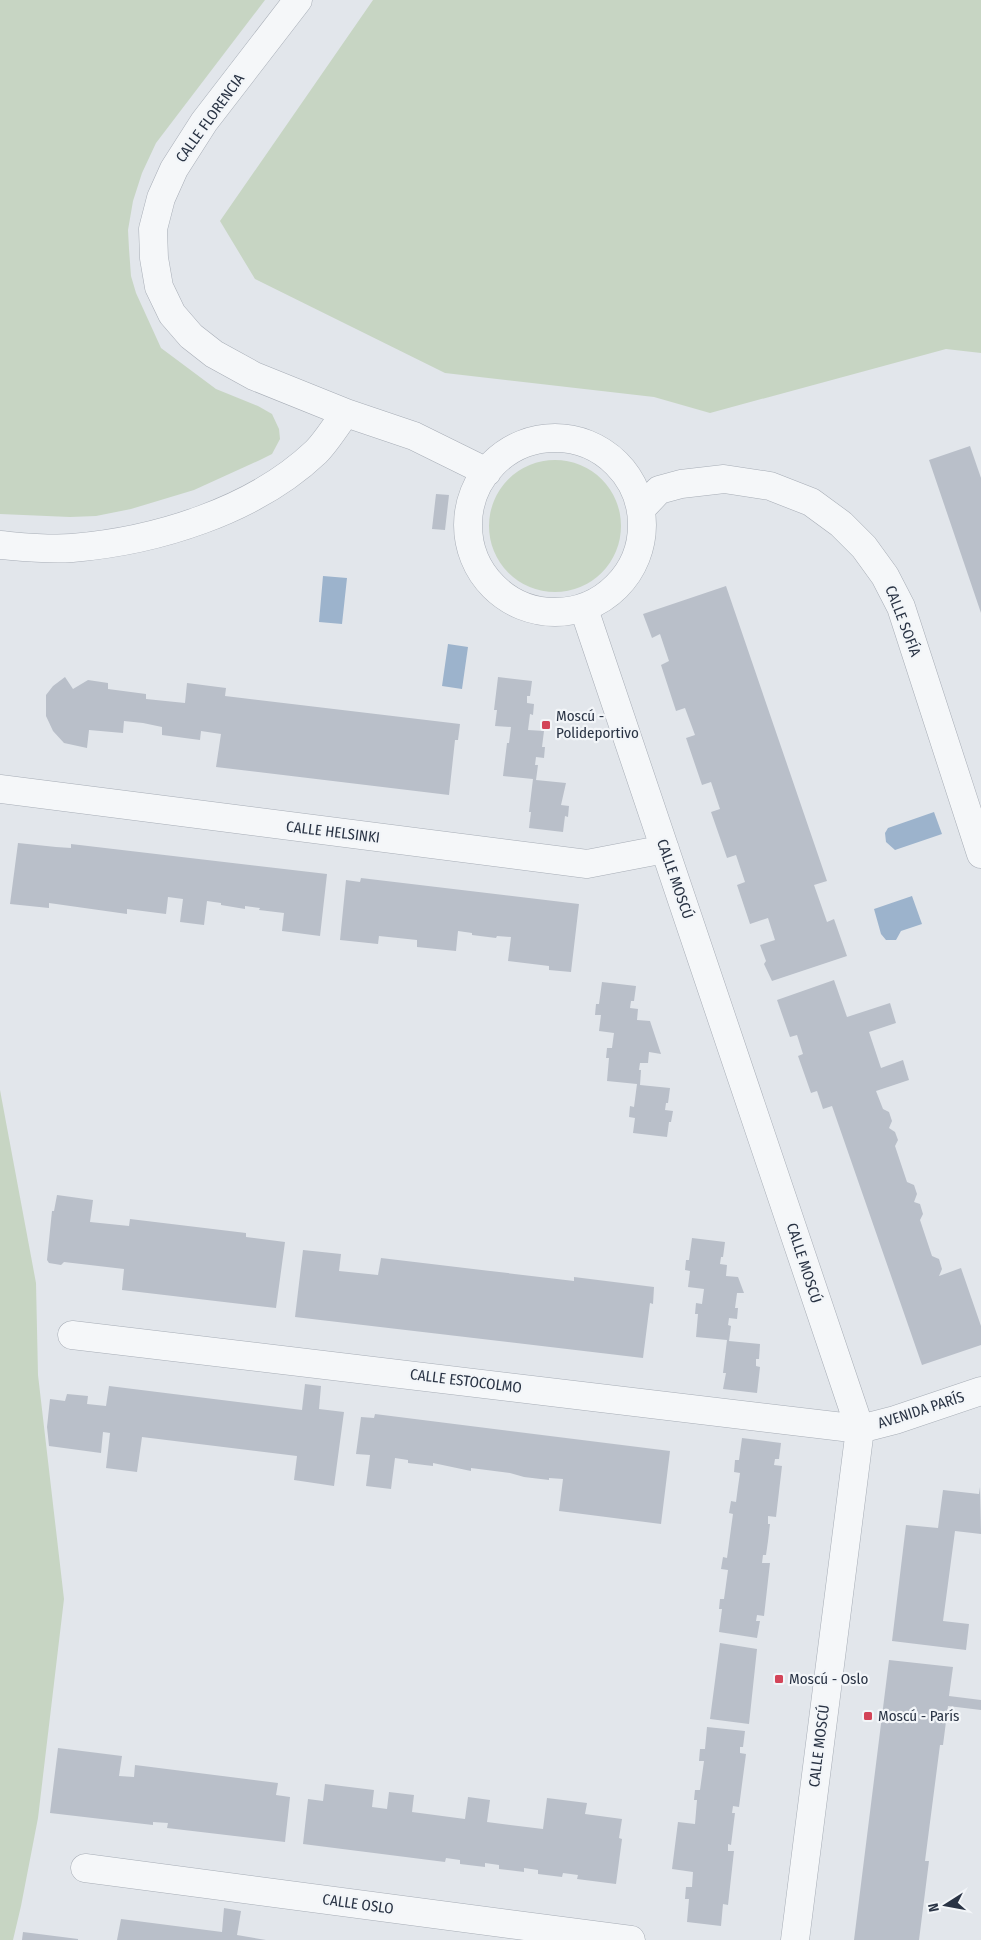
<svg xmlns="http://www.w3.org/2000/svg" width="981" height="1940" font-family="'Fira Sans Condensed',sans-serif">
<rect width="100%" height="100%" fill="#e2e6eb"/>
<path fill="#c7d5c3" d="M0,0H265L156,143L142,173L133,201L128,230L129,249L131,276L136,293L161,348L216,389L258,406L272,414L279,429L280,439L272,454L260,460L194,490L131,509L96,516L70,517L0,514Z
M373,0H981V353L946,349L710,413L654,397L445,373L255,279L220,221Z
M489 526a66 66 0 1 1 132 0a66 66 0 1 1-132 0Z
M0,1090L36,1283L38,1375L64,1599L38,1818L21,1906L13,1940H0Z"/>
<path fill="#9cb3cc" d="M323,576L347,578L342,624L319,622Z
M448,644L468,647L462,689L442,686Z
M934,812L942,834L895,850L886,842L885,833L888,828Z
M912,896L922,924L901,931L896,940H886L881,934L874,909Z"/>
<path fill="#b9bfc9" d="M970,446L981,478V613L929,460Z
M436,494L449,495L445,530L432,529Z
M726,586L827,881L814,885L827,922L834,919L847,956L772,981L764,964L766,961L760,945L775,940L768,918L750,924L737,885L745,882L736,855L727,858L711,812L720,809L711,782L702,785L686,738L695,735L685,708L676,711L661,665L669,661L660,634L652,638L643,614Z
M65,677L73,689L88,680L108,683V689L146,694V699L185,703L187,683L226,688L225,696L460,724L458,740H455L449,795L216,767L221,734L201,731L200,740L162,735V727L143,723L124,721L123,733L89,730L87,748L64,743L53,731L46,716V695L53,686Z
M498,677L532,681L530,696H527V703L534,704L533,715L530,714L528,730L544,731L542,747H545L544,758L536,757L535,765H538L536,780L566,783L561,805L569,806L568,817L565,816L563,832L529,828L531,812H529L533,779L503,776L507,743H509L511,727L495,726L497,710H494Z
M18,843L56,847L71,848V844L327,874L320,936L282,931L284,913L259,910L260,908L245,906V909L221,905V903L207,901L204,925L180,922L183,899L168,897L166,914L127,909V914L49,903V908L10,904Z
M361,878L579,904L571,972L549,970V966L508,961L511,937L497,936L496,938L472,935V933L458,931L456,951L417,947V940L379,936L378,944L340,940L346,880L360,882Z
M834,980L847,1017L890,1003L896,1023L869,1032L881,1068L903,1060L909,1080L876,1091L883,1109L889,1112L892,1121L889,1128L895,1132L898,1140L895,1146L907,1182L914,1185L917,1194L914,1202L920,1204L923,1214L920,1220L932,1256L939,1259L942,1269L939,1276L961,1268L981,1326V1345L922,1365L832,1106L823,1109L817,1091L811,1093L798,1056L803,1054L797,1035L790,1037L777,1000Z
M602,982L636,986L634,1001H631L630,1008L638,1009L637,1020L650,1021L661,1054L649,1052L648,1063H640L639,1070H641L640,1085L670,1088L668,1103H666L665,1110L673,1111L671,1122H669L667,1137L633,1133L635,1118L629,1117L630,1106L634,1107L637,1084L607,1081L609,1058H606L607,1048H612L614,1033L599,1031L601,1015H595L596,1004H599Z
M57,1195L93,1200L90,1222L129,1226L130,1219L246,1233V1237L285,1242L276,1308L122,1290L124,1269L64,1262L61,1265L49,1263L47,1260L52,1211H54Z
M692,1238L725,1242L723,1257H721L720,1264L727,1265L726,1276L738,1277L744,1293H737L735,1308H738L737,1319L729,1318L728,1325L731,1326L729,1341L760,1344L759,1359H756V1366L760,1367L757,1393L723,1389L726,1373H723L727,1340L696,1337L698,1314H695L696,1303L702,1304L704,1289L688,1287L690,1271L685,1270L686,1260H689Z
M303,1250L341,1254L339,1271L378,1275L381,1258L574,1281V1277L654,1287L653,1304L650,1303L643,1358L295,1317Z
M305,1384L321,1386L319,1409L344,1412L334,1486L294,1480L297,1456L142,1437L137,1472L106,1468L110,1433L103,1432L101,1453L49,1446L47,1427L50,1399L65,1401L67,1394L88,1396L87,1404L106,1406L109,1386L302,1410Z
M375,1414L670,1451L661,1524L559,1511L563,1479L549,1478V1480L524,1477L510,1473L471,1468V1471L433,1463V1466L408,1463V1460L395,1458L391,1489L366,1486L370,1455L356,1454L361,1417L374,1418Z
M742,1438L781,1443L779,1459H775L774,1465L782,1466L776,1517L768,1516V1524H770L768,1541L766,1555H763L762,1563H770L764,1616L757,1615L756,1621H760L757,1638L719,1632L722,1609H719L720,1599H724L728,1570L721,1569L723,1557L727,1558L733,1514L729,1513L731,1501L736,1502L738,1487L740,1473L734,1472L735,1460H739Z
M980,1487L981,1534L955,1531L943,1621L969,1624L966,1650L892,1641L906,1525L938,1528L943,1490L979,1494Z
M720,1643L757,1649L749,1724L710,1719Z
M889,1660L953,1667L949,1696L981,1700V1710L948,1706L943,1745H940L925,1861H929L919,1940H854Z
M707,1727L745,1731L743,1747H740V1753L746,1754L739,1807L733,1806L732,1813H735L731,1845L728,1844V1851H734L728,1905L723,1904L721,1926L687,1922L689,1899H685L686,1887H692L693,1872L672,1869L678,1822L695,1824L697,1800H694L695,1790H700L704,1761H699L700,1749H705Z
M58,1748L122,1756L119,1776L134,1777L135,1765L278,1783L276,1795L290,1797L285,1842L167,1828L168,1823L153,1822V1825L50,1813Z
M325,1784L374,1790L372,1807L387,1809L389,1792L414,1795L412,1812L465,1819L468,1797L490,1800L487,1822L543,1829L547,1798L587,1803L585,1814L622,1819L619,1838L622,1839L616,1884L577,1879L578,1875L563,1873L562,1877L538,1874V1870L524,1868V1872L499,1869V1865L485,1863V1867L460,1864V1860L446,1858L445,1862L303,1844L308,1799L323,1801Z
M224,1908L241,1911L237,1935L266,1940H117L121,1919L222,1932Z
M23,1932L78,1939V1940H22Z"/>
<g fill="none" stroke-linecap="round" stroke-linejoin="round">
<defs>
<path id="minor" d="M298,0L204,122L174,169L161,198L153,229L154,258L159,287L172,314L191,336L214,354L254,376L346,413L414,436L487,472
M468 525a87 87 0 1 1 174 0a87 87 0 1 1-174 0Z
M642,508L659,490L681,484L724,479L770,486L811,502L841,524L864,547L885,576L901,607L981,854
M0,545C23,547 49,550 72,548C156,541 254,511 316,452C327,441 336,425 346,413
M584,609L860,1429L795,1940
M0,789L587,864L665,849
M72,1335L860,1429L895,1420L981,1391
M85,1868L631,1940"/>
</defs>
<use href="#minor" stroke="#a7adb6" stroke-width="29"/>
<use href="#minor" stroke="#f5f7f9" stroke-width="28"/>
</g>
<g fill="#d34458" stroke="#f2f5f8" stroke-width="2">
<rect x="541" y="720" width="10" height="10" rx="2.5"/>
<rect x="774" y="1674" width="10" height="10" rx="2.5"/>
<rect x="863" y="1711" width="10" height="10" rx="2.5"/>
</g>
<g text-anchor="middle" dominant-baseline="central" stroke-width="4.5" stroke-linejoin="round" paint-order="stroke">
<g font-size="15" fill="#293344" stroke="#f2f5f8">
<text transform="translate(210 118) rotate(-54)">CALLE FLORENCIA</text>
<text transform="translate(903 621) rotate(69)">CALLE SOFÍA</text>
<text transform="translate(333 832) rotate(7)">CALLE HELSINKI</text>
<text transform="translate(675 879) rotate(71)">CALLE MOSCÚ</text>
<text transform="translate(804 1263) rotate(72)">CALLE MOSCÚ</text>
<text transform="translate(466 1381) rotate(7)">CALLE ESTOCOLMO</text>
<text transform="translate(921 1410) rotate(-18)">AVENIDA PARÍS</text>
<text transform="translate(819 1746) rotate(-83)">CALLE MOSCÚ</text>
<text transform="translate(358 1904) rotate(8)">CALLE OSLO</text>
</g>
<g font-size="15" fill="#293344" stroke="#f2f5f8" text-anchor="start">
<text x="556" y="716">Moscú -<tspan x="556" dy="17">Polideportivo</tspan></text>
<text x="789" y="1679">Moscú - Oslo</text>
<text x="878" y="1716">Moscú - París</text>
</g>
</g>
<g transform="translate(946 1905) rotate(259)" stroke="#f2f5f8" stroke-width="4" paint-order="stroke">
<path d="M0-4L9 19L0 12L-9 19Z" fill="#293344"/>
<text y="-8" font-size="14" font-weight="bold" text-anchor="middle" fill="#293344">N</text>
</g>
</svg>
